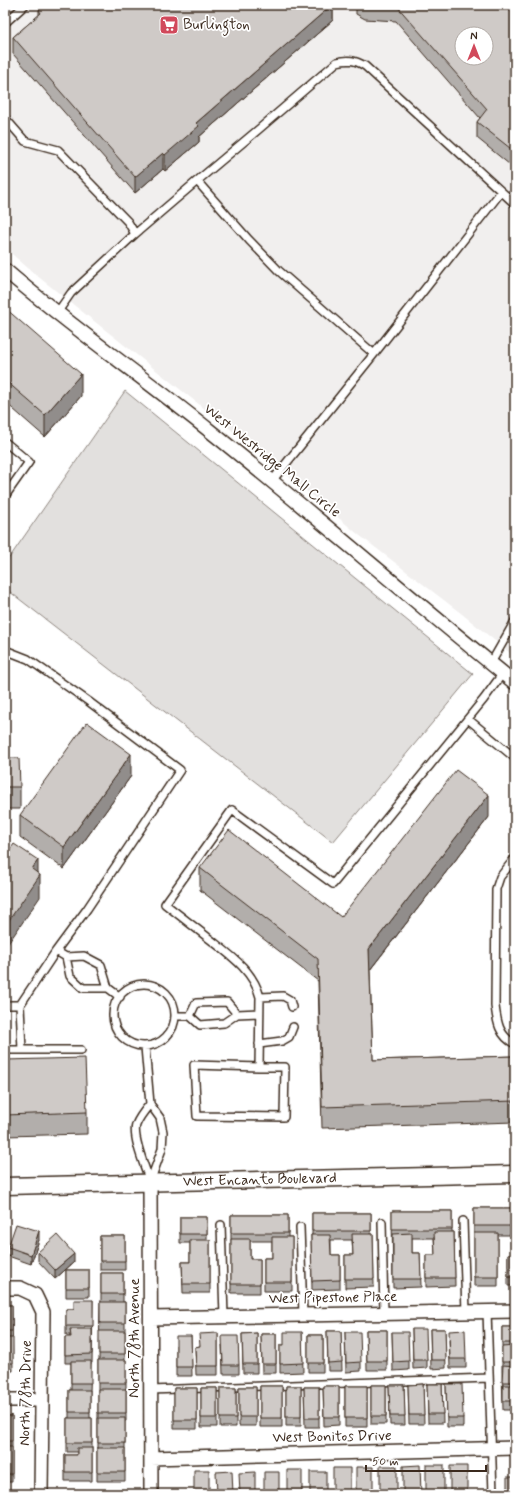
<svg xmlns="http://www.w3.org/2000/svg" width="520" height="1499" font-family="Mynerve,sans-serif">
<rect width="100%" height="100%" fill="#fff"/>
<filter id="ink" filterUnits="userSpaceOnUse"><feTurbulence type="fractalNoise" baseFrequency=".025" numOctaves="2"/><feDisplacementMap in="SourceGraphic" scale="8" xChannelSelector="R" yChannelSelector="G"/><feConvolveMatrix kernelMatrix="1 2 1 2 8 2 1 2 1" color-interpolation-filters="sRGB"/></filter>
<g filter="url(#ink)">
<path fill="#f1efee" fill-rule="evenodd" d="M5,5H515V657L462,614L359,535L268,459L36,275L5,248ZM462,34H486V58H462Z"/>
<path fill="#e2e0de" stroke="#8e857e" d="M125,391L473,674L333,842L5,588V564Z"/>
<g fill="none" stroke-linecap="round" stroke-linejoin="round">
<defs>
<path id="service" d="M5,23L25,5
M5,118L25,141L58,150L128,222L135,234
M197,181L249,240L279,271L374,354
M57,313L71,293L135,234L197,181L259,129L337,62C348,59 355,60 365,66L515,204
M5,442L29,462L5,496
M272,481L374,354L501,192
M5,650L28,659L88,701L180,770L87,909L56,951L20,1005L22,1050
M491,663L515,621
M468,719L515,758
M515,858L500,877L496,889L495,1006C497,1022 499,1036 515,1044
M56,951L66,957L84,956L101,965L108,988L120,997
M66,957L70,976L83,988H108
M113 1015a31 31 0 1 1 62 0a31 31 0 1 1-62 0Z
M260,997L283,996L290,1000L292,1007
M5,1005H20
M175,1016H190L200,1025L224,1023L237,1014L259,1013
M190,1016L196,1003L227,1002L237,1014
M259,1044L282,1041L289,1037L293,1027
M145,1047L150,1104L160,1118L163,1132L162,1149L150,1182
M5,1050H81
M259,1067H285L284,1117L197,1116L194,1065L259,1067L260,997C253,969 227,953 206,936C192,925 179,915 165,904L232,810L333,884L484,699L503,673
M150,1104C145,1110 139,1117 136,1125C132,1138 146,1169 150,1182
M463,1221L466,1312
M382,1222L384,1313
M221,1225L224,1316
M300,1227L303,1315
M487,1311L493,1494
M151,1390L489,1378"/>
<path id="minor" d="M5,270C71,327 142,376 210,431C313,513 412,600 515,683
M150,1182L151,1494
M5,1288H20L35,1295L43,1312L41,1494
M151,1318L515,1311
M5,1400H42
M151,1458L515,1448"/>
<g id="tertiary">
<path id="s1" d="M5,1186L515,1174"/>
</g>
</defs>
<use href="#service" stroke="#3b2a1e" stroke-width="10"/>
<use href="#minor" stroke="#3b2a1e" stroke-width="16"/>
<use href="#tertiary" stroke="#3b2a1e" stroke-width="19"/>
<use href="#service" stroke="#fff" stroke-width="7"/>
<use href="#minor" stroke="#fff" stroke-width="13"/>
<use href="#tertiary" stroke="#fff" stroke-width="16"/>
</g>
<path fill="#b2aeab" stroke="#3b2a1e" d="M44,5H333V20L199,137V142L165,171L163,169L135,193L13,54V37L39,15V10L44,6Z
M355,5H515V169L477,138V122L480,118L396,21L365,19L356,14V6Z
M5,308L81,396L45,437L5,402Z
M5,758L20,787V809H5Z
M131,776L64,869L20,837V815Z
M489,817L370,970L373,1060L515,1056V1122L322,1128L318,981L200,890V868L341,917Z
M5,1060L87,1112V1134L5,1136Z
M474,1208H515V1235H498V1286H474Z
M392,1211H452V1232H454L455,1286L426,1287V1255H435L434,1238H412V1253H420L421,1287L393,1288Z
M312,1213H371V1234H373L374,1287L345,1288V1255H353L352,1240H331V1255H340V1289L312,1290L311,1235H312Z
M231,1215H288V1237H292V1291H264V1258H272V1241H250V1259H260V1293H231Z
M180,1217H207V1240H210V1293H183L182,1262H190V1243H180Z
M100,1236H125V1270H100Z
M39,1240L31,1264L8,1256V1247Z
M38,1252L74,1262L55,1279L38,1261Z
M508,1254H515V1286H508Z
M66,1270H89V1297H66Z
M101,1273H123V1302H125V1360H126V1421H125V1481H97V1448H98V1360H99L100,1302H101Z
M93,1300L92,1363H91L90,1392V1418H92V1481H65V1455H77V1452H67V1418H69V1390H71V1363H65V1337H70V1335H66V1309H74Z
M5,1305H12L13,1371H5Z
M502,1327H515V1410H503L502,1371Z
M412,1329L427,1360V1368L413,1369Z
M430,1329H445L446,1368L431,1369Z
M366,1330H387V1370H367Z
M327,1331H341L342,1371H328Z
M302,1332L303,1372L280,1373V1345H284Z
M345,1332L361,1362V1371L346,1372Z
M392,1332L409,1361V1370L393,1371Z
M218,1333V1375H196L195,1347L200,1346Z
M257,1333V1373H243L242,1334Z
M261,1334H276V1373H262Z
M308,1335H323V1372H308Z
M191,1336L192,1376H176V1345Z
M449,1339L466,1359V1368H450Z
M222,1345L239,1365V1374H223Z
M423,1384L424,1424H409L408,1385Z
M427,1384H442L443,1423H428Z
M446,1384L463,1418V1427H447Z
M371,1385H386V1424H371Z
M389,1385H404L405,1425H390Z
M260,1386H282V1427H260Z
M286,1386H301V1426H286Z
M323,1386H339V1425L324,1426Z
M345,1386H367V1427H345Z
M239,1387H256V1426H239Z
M304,1387H319V1427H305Z
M174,1388H197V1429H174Z
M201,1388H217V1427H201Z
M220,1388H236V1427H220Z
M5,1416H12V1482H5Z"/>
<path fill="#918d8b" stroke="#3b2a1e" d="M332,5H333V20L199,137V142L165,171V155L196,123Z
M163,153V169L135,193V177Z
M81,374V396L45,437V415Z
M131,754V776L64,869V847Z
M489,795V817L369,971V949Z
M38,860V878L40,875V897L5,948V926L32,869Z
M39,1231V1240L31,1264V1255Z
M74,1254V1262L55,1279V1270Z"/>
<path fill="#cfcac7" stroke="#3b2a1e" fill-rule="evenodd" d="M45,5H332L196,123L199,126L165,155L163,153L135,177L13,37L41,13L39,10Z
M396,5H515V152L477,122L487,109ZM462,34H486V58H462Z
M5,308L81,374L45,415L5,380Z
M87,722L131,754L64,847L20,815Z
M5,758H19L20,787H5Z
M456,770L489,795L369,949L373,1060L515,1056V1101L322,1107L318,959L200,868L229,830L341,917Z
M14,844L38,860L32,869L40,875L5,926V857Z
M85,1058L87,1112L5,1115V1060Z
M474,1208H515V1226H474Z
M392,1211H452V1229H392Z
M312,1213H371V1231H312Z
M231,1215H288V1233H231Z
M180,1217H207V1234H180Z
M16,1224L39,1231L31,1255L8,1247Z
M434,1232H454L455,1278H426V1255H435Z
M412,1233V1253H420L421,1279H393V1234Z
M474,1233H498V1277H474Z
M352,1234H373L374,1279H345V1255H353Z
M57,1235L74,1254L55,1270L38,1252Z
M311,1235H330L331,1255H340V1280L312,1281Z
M100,1236H125V1261H100Z
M272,1237H292V1282H264V1258H272Z
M231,1239H250V1259H260V1284H231Z
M190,1240H210V1284H183L182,1262H190Z
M508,1254H515V1277H508Z
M66,1270H89V1288H66Z
M101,1273H123V1294H101Z
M74,1300H93V1326H66V1309H74Z
M100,1302H125V1323H100Z
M5,1305H12V1331H5Z
M502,1327H515V1343H502Z
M70,1329H92V1354L65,1355V1337H71Z
M412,1329H426L427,1360H413Z
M430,1329H445L446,1360H431Z
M366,1330H387V1361H367Z
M465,1330L466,1359H450L449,1331Z
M99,1331H125V1354H99Z
M327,1331H341L342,1362L328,1363Z
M284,1332H302L303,1363L280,1364V1345H284Z
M345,1332H360L361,1362L346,1363Z
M392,1332H408L409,1361L393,1362Z
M218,1333V1366H196L195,1347L200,1346L199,1334Z
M257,1333V1364H243L242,1334Z
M261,1334H276V1364H262Z
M308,1335H323V1363H308Z
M176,1336H191L192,1367H176Z
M222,1336H238L239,1365H223Z
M5,1338H13V1363H5Z
M515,1346V1362H502V1347Z
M98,1360H126V1383H98Z
M71,1361H91V1383H71Z
M503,1365L515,1366V1382H502Z
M423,1384L424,1415H409L408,1385Z
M427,1384H442L443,1414H428Z
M446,1384H462L463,1418H447Z
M371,1385H386V1416H371Z
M389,1385H404L405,1416H390Z
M503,1385H515V1401H503Z
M260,1386H282V1418H260Z
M286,1386H301V1417H286Z
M323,1386H339V1417H324Z
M345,1386H367V1418H345Z
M239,1387H256V1417H239Z
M304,1387H319V1418H305Z
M174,1388H197V1420H174Z
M201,1388H217V1418H201Z
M220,1388H236V1418H220Z
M98,1389H126V1413H98Z
M69,1390H90V1412H69Z
M5,1416H12V1441H5Z
M67,1418H92V1443H67Z
M98,1418H125V1443H98Z
M5,1447H12V1474H5Z
M77,1448H92V1472H65V1455H77Z
M97,1448H125V1472H97Z
M420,1465L421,1494H403V1466Z
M426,1465H444V1494H426Z
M380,1466H397V1494H380Z
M450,1466H467V1494H450Z
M356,1467H373V1494H356Z
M333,1468H350V1494H333Z
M194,1470H209V1494H194Z
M287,1470H302V1494H287Z
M232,1471L233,1494H217L216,1472Z
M255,1472V1494H240L239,1473Z
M264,1472H279V1494H264Z
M310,1472H326V1494H310Z
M507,1477H515V1494H507Z"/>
</g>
<defs>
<symbol id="supermarket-square" viewBox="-11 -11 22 22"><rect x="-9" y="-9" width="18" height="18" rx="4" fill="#d1495b" stroke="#fff"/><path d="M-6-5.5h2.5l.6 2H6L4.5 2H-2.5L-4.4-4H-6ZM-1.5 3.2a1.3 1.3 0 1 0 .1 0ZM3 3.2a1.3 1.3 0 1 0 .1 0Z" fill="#fff"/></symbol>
</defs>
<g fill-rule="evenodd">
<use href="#supermarket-square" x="158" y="14" width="22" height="22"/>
</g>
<g text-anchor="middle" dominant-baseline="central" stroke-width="3.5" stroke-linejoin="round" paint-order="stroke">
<g font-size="15" fill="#3b2a1e" stroke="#fff" text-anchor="start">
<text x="183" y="25">Burlington</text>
</g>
<g font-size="15" fill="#3b2a1e" stroke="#fff">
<text transform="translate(272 461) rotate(39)">West Westridge Mall Circle</text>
<text stroke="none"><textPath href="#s1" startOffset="255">West Encanto Boulevard</textPath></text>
<text transform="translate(333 1298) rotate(-1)">West Pipestone Place</text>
<text transform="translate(135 1338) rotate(-90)">North 78th Avenue</text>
<text transform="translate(26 1393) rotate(-89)">North 78th Drive</text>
<text transform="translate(332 1437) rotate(-1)">West Bonitos Drive</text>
</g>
</g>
<rect width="520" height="1499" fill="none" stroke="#fff" stroke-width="20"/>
<rect x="10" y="10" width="500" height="1479" fill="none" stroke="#3b2a1e" stroke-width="1.5" filter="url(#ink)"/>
<g transform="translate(474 46)"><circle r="19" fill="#ffffff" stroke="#b1aaa5"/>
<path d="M0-3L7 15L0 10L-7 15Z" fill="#d1495b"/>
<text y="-6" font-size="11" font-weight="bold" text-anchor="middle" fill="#3b2a1e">N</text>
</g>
<path d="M366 1465v6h120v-6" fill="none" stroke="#3b2a1e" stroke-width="2"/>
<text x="372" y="1465" font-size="12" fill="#3b2a1e" stroke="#ffffff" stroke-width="3" paint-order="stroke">50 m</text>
</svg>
